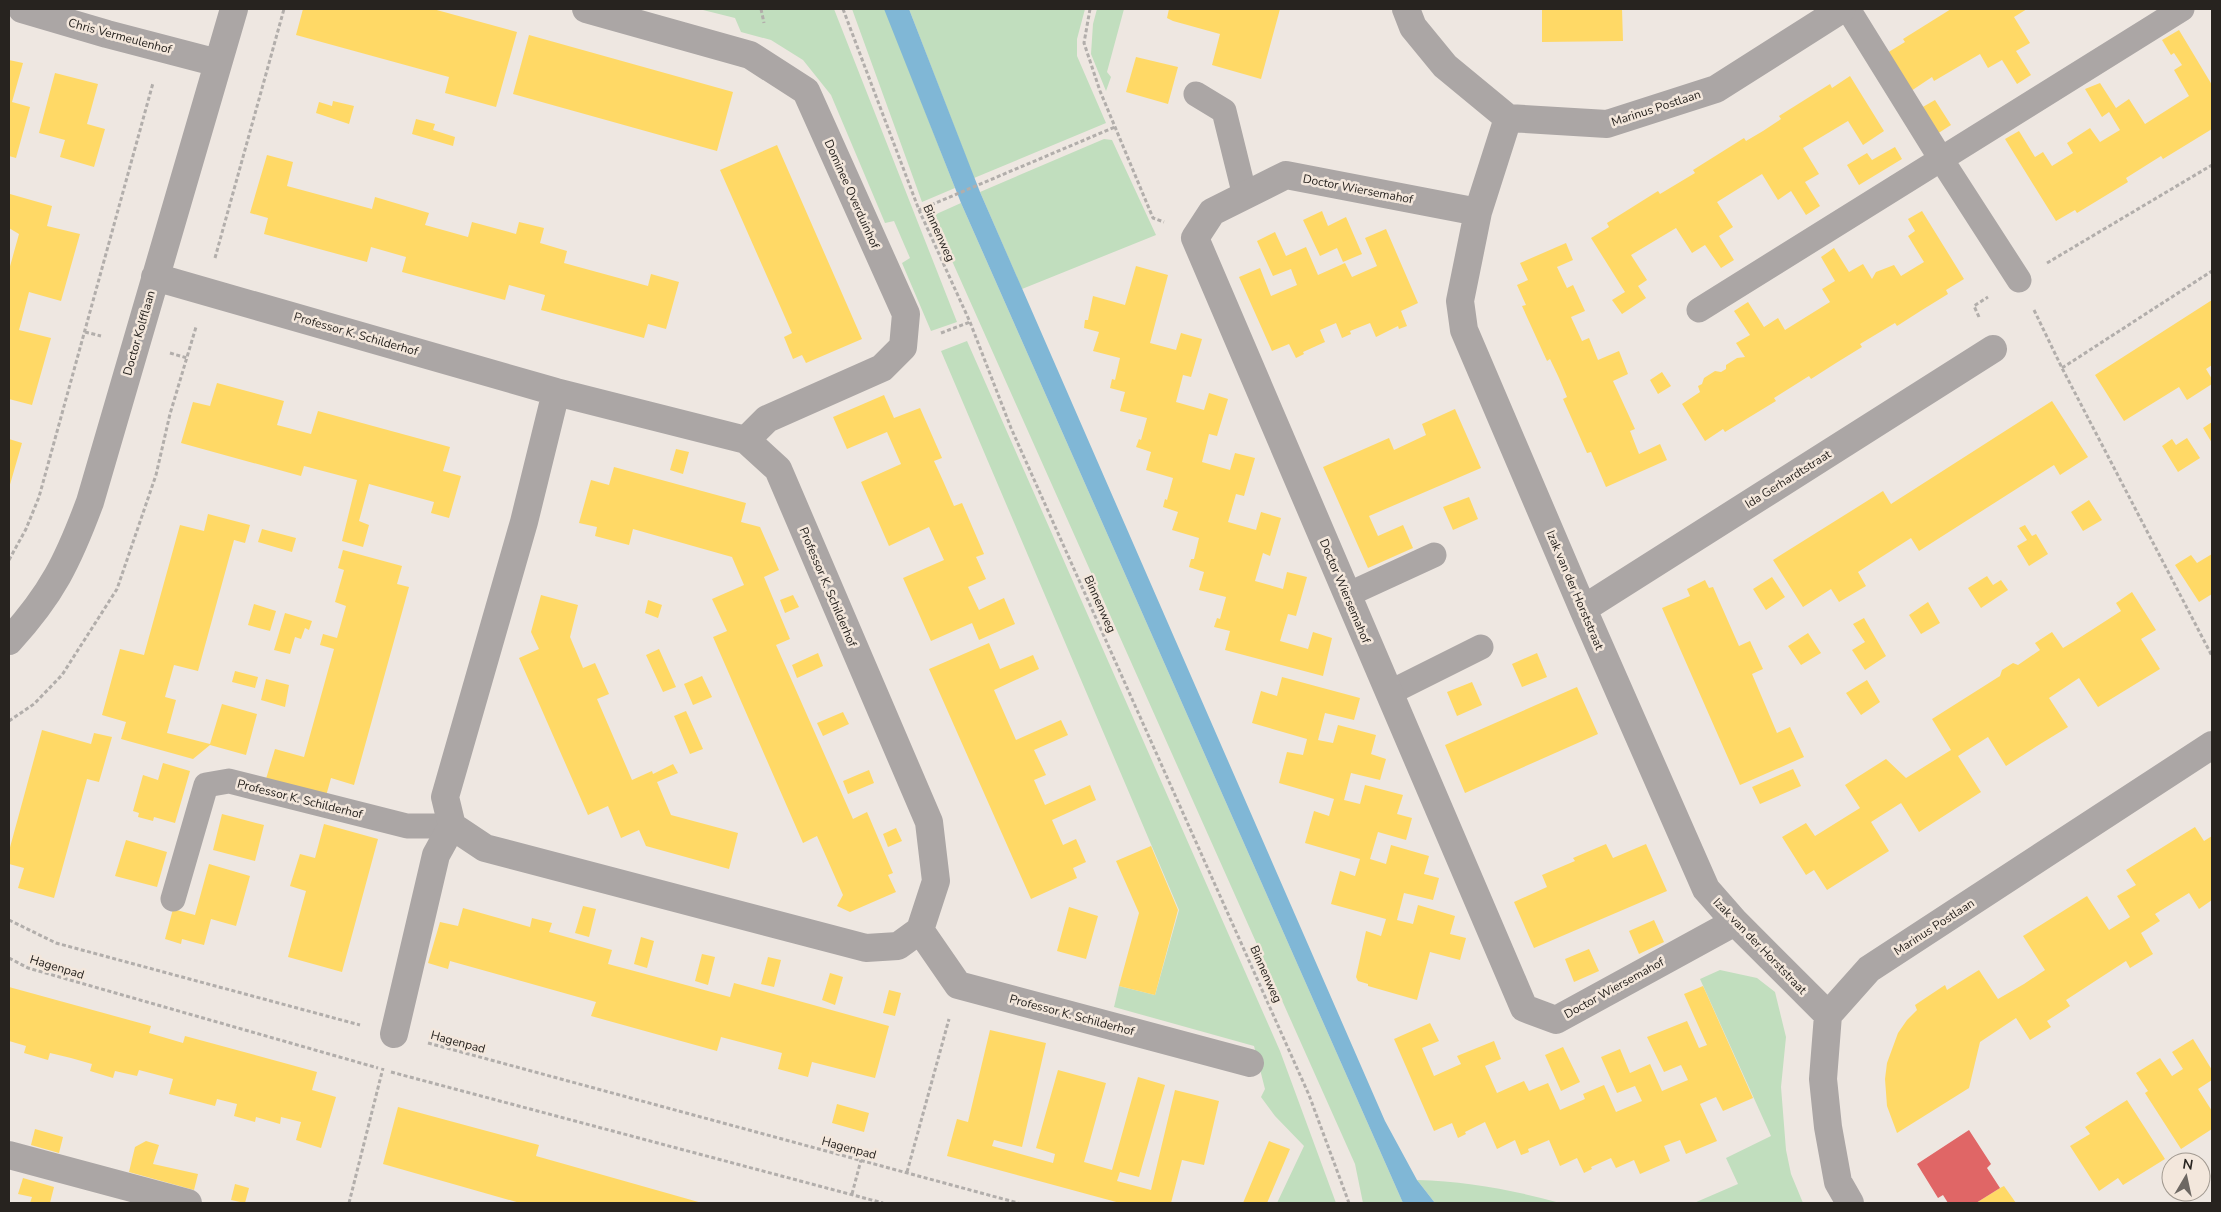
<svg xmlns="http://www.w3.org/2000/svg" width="2221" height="1212" font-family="'Nunito Sans',sans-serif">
<rect width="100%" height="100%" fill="#eee7e1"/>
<path fill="#c1debe" d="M699,9H834L957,322L931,331L902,263L910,258L894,221L885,223L831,95L803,60L771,40L741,32L735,18Z
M852,9H885L955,188L922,202Z
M909,9H1085L1077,39V56L1106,123L974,178Z
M1097,9H1124L1107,72L1111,77L1106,91L1091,54L1093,24Z
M1104,139L1112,140L1156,235L1022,289L980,192Z
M961,203L1403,1203H1363L1355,1164L932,216Z
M967,341L1280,1051L1336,1203H1277L1304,1146L1275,1116L1261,1097L1265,1089L1254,1046L1114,1007L1119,986L1155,995L1179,910L941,351Z
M1720,970L1757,978L1775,992L1786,1037L1781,1087L1786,1150L1791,1174L1803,1203H1694L1738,1184L1726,1158L1771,1136L1700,979Z
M1417,1180C1466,1181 1513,1190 1560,1203H1435Z"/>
<path fill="#80b7d6" d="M884,9H909L980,192L1385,1121L1417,1180L1435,1203H1403L961,203Z"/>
<path fill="#ffd966" d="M303,9H433L517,32L496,107L445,93L449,77L296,35Z
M1169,9H1280L1261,79L1212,65L1220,34L1173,21L1167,18Z
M1542,9H1622L1623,41L1542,42Z
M1951,9H2027L2014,17L2030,43L2016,51L2031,75L2017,84L2002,60L1988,68L1980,54L1934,81L1932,77L1911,91L1887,53L1905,42L1903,39Z
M2179,30L2212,85V129L2163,159L2161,156L2126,178L2128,182L2077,213L2075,210L2056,221L2005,139L2019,131L2035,157L2043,152L2052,166L2073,153L2067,143L2090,128L2100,142L2120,130L2109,112L2102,117L2085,89L2100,83L2116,108L2129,99L2145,124L2189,96L2174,70L2182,65L2174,53L2171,55L2162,40Z
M529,35L733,92L717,151L513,94Z
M1136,57L1178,67L1168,104L1126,92Z
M9,60L23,63L12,102L30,107L16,158L9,156Z
M55,73L98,84L87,124L105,129L94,167L60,157L65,140L39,133Z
M1850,76L1884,131L1863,145L1848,121L1803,148L1819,174L1805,182L1820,206L1806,215L1791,191L1778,200L1762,174L1717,202L1733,227L1719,236L1734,260L1721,268L1705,245L1692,253L1676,228L1631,255L1647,280L1638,286L1646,298L1622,314L1612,300L1625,292L1591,238L1609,227L1607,223L1658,191L1660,194L1695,173L1693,170L1744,138L1746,141L1763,131L1781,119L1779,116L1830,84L1832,88Z
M1935,100L1951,125L1937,134L1921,108Z
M333,101L354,106L349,124L316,113L319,102L332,106Z
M416,119L435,124L433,130L455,137L453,146L412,134Z
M777,145L862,339L806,363L802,355L793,359L784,337L792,333L720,170Z
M1895,147L1902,159L1859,185L1847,165L1867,153L1872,160Z
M267,155L293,162L287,186L372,209L375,197L429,213L425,225L468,237L472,222L516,234L519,222L544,228L540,243L567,251L564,263L648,286L651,274L679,282L666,329L648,324L644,338L541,310L545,295L509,285L505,300L402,272L406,257L371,247L367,262L264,234L268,218L250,213Z
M10,194L52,206L47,226L80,234L61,301L29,292L19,330L51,338L32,405L9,399V270L19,234L9,228Z
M1322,211L1328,226L1346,217L1362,254L1343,262L1337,248L1320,256L1303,220Z
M1922,211L1964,279L1946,290L1948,294L1922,310L1897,326L1895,323L1860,344L1862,347L1836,363L1811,379L1809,376L1774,398L1776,401L1725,432L1723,429L1705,441L1682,404L1700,392L1698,386L1702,384L1704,378L1715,371L1721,372L1726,369V365L1737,358L1745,357L1736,343L1750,335L1734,311L1748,302L1764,327L1778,318L1785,330L1830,302L1822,289L1835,281L1821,257L1834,248L1849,272L1863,264L1872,279L1876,272L1894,265L1901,276L1924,262L1908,236L1915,231L1908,219Z
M1386,229L1418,303L1401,311L1407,326L1399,329L1398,326L1376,337L1370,323L1350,331L1351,334L1342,338L1336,323L1320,330L1325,342L1303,352L1304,354L1296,358L1289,344L1272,351L1239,277L1260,268L1271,296L1297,285L1291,269L1273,276L1257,241L1275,232L1286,256L1306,247L1318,275L1345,263L1352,277L1377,266L1365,238Z
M1566,243L1573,260L1557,267L1567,288L1573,285L1585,311L1571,317L1582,341L1589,338L1598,360L1619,351L1628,374L1613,381L1635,429L1630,431L1639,454L1660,444L1667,460L1606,487L1591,452L1587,453L1563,399L1567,397L1559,378L1550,359L1547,361L1522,306L1526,305L1517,285L1528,280L1520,263Z
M1136,266L1168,275L1150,343L1176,350L1181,333L1202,339L1191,377L1183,375L1176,402L1204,410L1209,393L1228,399L1217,436L1209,434L1202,462L1230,470L1235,453L1255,458L1244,496L1236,494L1228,522L1256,530L1261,512L1281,518L1270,556L1263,553L1255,581L1283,589L1287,572L1307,577L1296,616L1288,614L1280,641L1308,649L1313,632L1332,638L1323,676L1225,650L1230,631L1214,627L1217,618L1220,619L1226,597L1199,590L1204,572L1189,567L1191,559H1194L1199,538L1172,530L1178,512L1163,507L1165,499L1167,500L1173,478L1146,470L1151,452L1136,447L1139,439L1141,440L1147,418L1120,411L1125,392L1110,388L1112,379L1115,380L1120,358L1093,351L1099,332L1084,328L1085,320H1088L1093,296L1125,305Z
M2212,300V365L2206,369L2212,379V384L2187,400L2179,387L2124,421L2095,375Z
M1662,372L1671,386L1658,394L1650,380Z
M217,383L284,401L277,425L311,434L318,411L450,447L443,471L461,476L449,518L431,513L434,502L369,484L359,521L369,525L363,547L342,541L357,480L304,466L301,476L181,443L193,402L210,406Z
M884,395L894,418L920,408L942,458L934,461L944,483L954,506L962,503L984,554L976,557L986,579L968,587L979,610L1004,598L1015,624L979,640L972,623L931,641L903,578L944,560L929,527L889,546L861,482L901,464L887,432L847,449L833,417Z
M2052,401L2088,457L2060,475L2054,465L1919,551L1911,538L1858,572L1866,586L1839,602L1831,589L1803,607L1773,560L1883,491L1891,504Z
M1455,409L1481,468L1369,516L1378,536L1403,525L1413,548L1368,568L1323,467L1389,438L1394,450L1426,435L1422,424Z
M2212,422V443L2203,428Z
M2187,438L2200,458L2178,472L2162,446L2172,439L2176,445Z
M9,439L22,443L9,488Z
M676,449L689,452L683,474L670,470Z
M614,467L746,503L741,522L760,527L779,570L764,577L790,639L776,645L853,819L867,812L893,873L888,875L896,892L850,912L837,906L843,895L817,836L803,843L713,637L727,631L712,599L744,585L732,557L633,529L629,545L595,536L597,527L579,523L591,480L609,485Z
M1469,497L1478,519L1453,530L1443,507Z
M2089,500L2102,520L2083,531L2071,512Z
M208,514L250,525L245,543L234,540L198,671L174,665L165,697L176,700L167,733L210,744L222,704L257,714L246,755L210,745L193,759L121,739L126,722L102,715L120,649L144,655L180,525L204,531Z
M2025,525L2032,536L2036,534L2048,554L2029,566L2017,546L2027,540L2019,528Z
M262,529L296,538L292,552L258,542Z
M343,550L402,566L397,584L409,587L354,785L331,778L326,796L266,779L275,749L304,757L334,649L320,645L323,634L337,638L346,606L335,602L344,570L338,568Z
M2212,554V594L2199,602L2175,565L2191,555L2197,563Z
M1987,576L1993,585L2001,580L2008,590L1981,608L1968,588Z
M1772,577L1785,597L1766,610L1753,589Z
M1705,580L1709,588L1713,587L1739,646L1750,641L1763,669L1752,674L1777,733L1790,727L1804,757L1740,785L1662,608L1690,596L1687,589Z
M2132,592L2156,630L2141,639L2160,669L2098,707L2079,678L2049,698L2068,727L2037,746L2006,766L1988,737L1958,756L1981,792L1919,832L1901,803L1871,822L1889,851L1827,890L1814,870L1806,875L1782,837L1806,823L1815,836L1860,808L1845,785L1886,759L1906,778L1951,750L1932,719L2000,676L2002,670L2013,663L2018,665L2040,650L2035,643L2052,632L2063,648L2073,642L2121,611L2116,603Z
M541,595L578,605L570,637L583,668L595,663L609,694L597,699L632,780L652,771L653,774L673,764L678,773L657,782L671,815L738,833L729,869L646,846L639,830L621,838L608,806L588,815L519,658L539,649L531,632Z
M793,595L799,607L785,613L780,600Z
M648,600L662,605L658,618L645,613Z
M1928,602L1940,623L1921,634L1909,615Z
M254,604L276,611L270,631L248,625Z
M285,613L312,621L309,630L305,628L301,639L295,637L290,654L274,650Z
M1864,618L1886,656L1865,670L1852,650L1865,642L1853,624Z
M1808,633L1821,653L1801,665L1788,646Z
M989,643L1000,669L1033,655L1039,669L994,690L1016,740L1061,720L1068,735L1034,750L1046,775L1034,780L1045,805L1090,785L1096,800L1052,820L1063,845L1076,839L1086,862L1073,868L1077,878L1031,899L929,669Z
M659,649L676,687L663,692L646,655Z
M818,653L823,666L797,678L792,665Z
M1537,653L1547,677L1522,687L1512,664Z
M235,671L258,677L255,688L232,682Z
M702,676L712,697L693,705L684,684Z
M1282,677L1360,698L1354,720L1325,713L1318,740L1333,743L1338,725L1376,735L1371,754L1386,759L1380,780L1351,773L1344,800L1360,804L1365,785L1403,795L1397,814L1412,818L1406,840L1378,832L1370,859L1386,864L1391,845L1429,856L1424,874L1439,878L1433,900L1404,893L1397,920L1413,924L1418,905L1455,916L1450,934L1466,938L1460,960L1430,952L1417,1000L1368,986V984L1358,981L1356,977L1366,931L1381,936L1386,919L1331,904L1340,871L1355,876L1360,859L1305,843L1314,811L1329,816L1334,799L1279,783L1287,752L1303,755L1307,739L1252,723L1261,691L1277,696Z
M266,679L289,685L285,707L261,700Z
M1867,680L1880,702L1861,715L1846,693Z
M1472,682L1482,705L1457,716L1447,692Z
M1577,687L1598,734L1465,793L1445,745Z
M686,711L703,749L690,754L674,716Z
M843,712L849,724L823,736L817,723Z
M42,730L91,744L94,733L112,737L99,782L87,779L54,898L18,888L24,868L9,864V851Z
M163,763L190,771L175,823L154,817L153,821L138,817L139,813L133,811L143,775L158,780Z
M1793,769L1801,786L1760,804L1752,787Z
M869,770L874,783L848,794L843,781Z
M222,814L264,825L255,861L213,850Z
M324,824L378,839L342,972L288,957L306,891L290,886L300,854L315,858Z
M2195,827L2204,841L2212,836V900L2199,909L2189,893L2155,914L2160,921L2141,933L2153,954L2130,968L2126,961L2066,1000L2070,1006L2047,1021L2051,1027L2030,1040L2016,1018L1980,1042L1969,1088L1897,1133L1887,1106L1885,1079L1887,1063L1898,1033L1907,1020L1917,1010L1915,1005L1945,985L1947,990L1979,970L1998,999L2024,984L2045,970L2023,936L2087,896L2109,930L2130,917L2117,896L2136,885L2126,870Z
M896,828L902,841L888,847L883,834Z
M126,840L167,852L157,887L115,876Z
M1606,844L1613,858L1646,844L1667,891L1534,948L1514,902L1547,887L1542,875L1575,861L1573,858Z
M1151,846L1178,910L1155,995L1119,986L1139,913L1116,861Z
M209,864L250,876L236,926L211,919L204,945L182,939L181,944L165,939L173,909L195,915Z
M583,906L596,909L589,937L575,933Z
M1069,907L1098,916L1086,959L1057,951Z
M463,908L530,927L532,918L552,923L549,932L612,950L608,964L638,972L730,997L734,983L889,1026L875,1078L812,1062L808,1077L778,1069L782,1053L721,1037L717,1051L591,1016L596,1002L450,961L448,969L428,963L440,922L458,926Z
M1654,920L1664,942L1639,954L1629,931Z
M641,937L654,941L647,968L634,964Z
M1589,949L1599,971L1574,982L1565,959Z
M702,954L715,957L708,985L695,981Z
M768,957L781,960L774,987L761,984Z
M830,973L843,977L835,1005L822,1000Z
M1703,986L1753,1098L1723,1111L1716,1097L1700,1104L1717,1141L1686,1154L1680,1140L1664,1146L1670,1161L1640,1174L1634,1160L1616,1168L1611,1158L1591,1167L1592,1169L1584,1173L1577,1158L1560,1166L1549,1140L1528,1149L1529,1152L1521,1155L1515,1140L1497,1149L1485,1122L1465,1132L1466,1134L1458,1138L1452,1123L1434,1131L1394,1039L1430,1023L1439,1041L1422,1048L1434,1076L1461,1064L1457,1056L1494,1041L1501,1059L1485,1066L1497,1093L1524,1081L1529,1091L1548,1083L1560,1110L1585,1099L1583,1094L1604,1085L1616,1112L1642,1101L1635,1086L1617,1093L1601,1057L1620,1049L1630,1073L1650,1064L1662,1091L1688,1080L1681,1065L1664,1072L1647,1037L1687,1021L1699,1048L1707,1045L1684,994Z
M9,987L151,1026L149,1033L183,1043L185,1036L317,1072L312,1090L336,1097L321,1148L296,1140L301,1122L281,1117L280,1124L256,1117L255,1122L234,1116L237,1104L217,1099L215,1106L169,1094L173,1079L139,1070L137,1076L115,1071L113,1078L90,1071L92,1064L71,1058L50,1053L48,1060L24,1053L26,1046L9,1041Z
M889,990L901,993L895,1016L883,1013Z
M990,1030L1046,1043L1022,1147L994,1140L992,1146L1053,1163L1055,1154L1036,1148L1058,1070L1106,1083L1084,1162L1112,1170L1138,1077L1165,1085L1139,1177L1120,1172L1117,1181L1151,1190L1175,1090L1219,1101L1204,1165L1182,1160L1171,1203H1120L947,1156L957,1119L968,1122Z
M2193,1039L2212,1070V1080L2198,1089L2212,1111V1129L2181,1149L2145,1093L2148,1091L2136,1073L2160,1058L2172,1076L2183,1069L2172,1052Z
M1563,1047L1580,1082L1561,1091L1545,1055Z
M2127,1100L2165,1159L2123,1185L2118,1178L2099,1191L2070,1146L2090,1134L2085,1127Z
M837,1104L869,1113L864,1132L832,1123Z
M398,1107L539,1145L536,1156L702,1203H520L383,1164Z
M35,1129L63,1137L59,1153L31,1145Z
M146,1141L159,1145L153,1164L198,1174L194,1190L129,1172L135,1147Z
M1269,1141L1290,1149L1267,1203H1243Z
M23,1178L54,1187L50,1203H30L32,1197L18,1194Z
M235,1184L249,1188L245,1203L231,1200Z
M2004,1186L2016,1203H1976L2000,1188Z"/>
<path fill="#e06666" d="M1969,1130L1991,1164L1987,1168L2000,1188L1976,1203H1948L1943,1195L1938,1198L1917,1164Z"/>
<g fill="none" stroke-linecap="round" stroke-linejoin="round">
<path stroke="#b2aeab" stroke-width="3" stroke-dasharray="4 2.5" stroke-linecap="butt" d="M761,9L764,23
M843,9L919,210L970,322L1011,428L1309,1095L1349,1203
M1090,9L1084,43L1100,91L1153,218L1164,222
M919,210L1115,127
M215,258L284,9
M2047,263L2212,165
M2034,310L2062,368L2212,656
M1979,317L1974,306L1988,297
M85,332L101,336
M941,333L970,322
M170,353L187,358
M2062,368L2212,271
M9,560L26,529L39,497L153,83
M9,721L34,704L62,675L117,589L156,475L170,414L196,327
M9,920L56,943L360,1025
M9,958L28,968L378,1068
M428,1043L1018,1203
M391,1072L883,1203
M907,1172L949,1019
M852,1194L861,1160
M349,1203L383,1068"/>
<path stroke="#aba6a5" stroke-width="25" d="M1848,9L1941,159L2019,280
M1196,94L1224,111L1245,196
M1699,310L2182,9
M1347,595L1434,555
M1389,693L1481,647
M173,899L206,785L229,781L407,826H452"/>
<path stroke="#aba6a5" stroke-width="28" d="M22,9L107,34L218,63
M586,9L750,55L806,91L906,314L903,347L882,368L767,419L746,440
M1406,9L1413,27L1445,66L1508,118L1607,124L1716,89L1842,9
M1508,118L1478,212L1460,301L1464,330L1583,609L1706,889L1735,922L1828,1015
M1478,212L1286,175L1212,212L1195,238L1524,1008L1556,1020L1735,922
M155,277L556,392L746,440L778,469L929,822L936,881L920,930
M556,392L524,522L445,797L452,826L485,848L866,948L898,946L920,930L958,985L1250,1063
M1583,609L1993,349
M9,641C52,594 68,561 90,502L234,9
M394,1034L436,855L452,826
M9,1155L188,1203
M1850,1203L1838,1182L1828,1127L1823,1079L1828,1015L1869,969L2212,745"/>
</g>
<g text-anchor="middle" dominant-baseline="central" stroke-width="5" stroke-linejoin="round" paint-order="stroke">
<g font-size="12" fill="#27231f" stroke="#f3e7dc">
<text transform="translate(120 36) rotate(15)">Chris Vermeulenhof</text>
<text transform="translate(1656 108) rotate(-18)">Marinus Postlaan</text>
<text transform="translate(1358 189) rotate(11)">Doctor Wiersemahof</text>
<text transform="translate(852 194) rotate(66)">Dominee Overduinhof</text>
<text transform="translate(939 233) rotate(66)">Binnenweg</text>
<text transform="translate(139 333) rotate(-74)">Doctor Kolfflaan</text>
<text transform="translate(356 334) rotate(16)">Professor K. Schilderhof</text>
<text transform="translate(1788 479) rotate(-32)">Ida Gerhardtstraat</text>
<text transform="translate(828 587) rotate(67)">Professor K. Schilderhof</text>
<text transform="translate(1575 590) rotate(67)">Izak van der Horststraat</text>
<text transform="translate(1345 591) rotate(67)">Doctor Wiersemahof</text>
<text transform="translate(1100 604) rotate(66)">Binnenweg</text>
<text transform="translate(300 799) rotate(14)">Professor K. Schilderhof</text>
<text transform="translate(1934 927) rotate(-33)">Marinus Postlaan</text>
<text transform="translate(1760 946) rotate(46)">Izak van der Horststraat</text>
<text transform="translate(57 967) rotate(17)">Hagenpad</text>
<text transform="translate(1266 974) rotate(66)">Binnenweg</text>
<text transform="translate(1614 988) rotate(-29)">Doctor Wiersemahof</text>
<text transform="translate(1072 1015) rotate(15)">Professor K. Schilderhof</text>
<text transform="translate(458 1042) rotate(15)">Hagenpad</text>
<text transform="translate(849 1148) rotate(15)">Hagenpad</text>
</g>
</g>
<rect width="2221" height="1212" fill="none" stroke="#27231f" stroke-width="20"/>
<g transform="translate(2186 1177) rotate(9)"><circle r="24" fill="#f3e7dc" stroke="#a19990"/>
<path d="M0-4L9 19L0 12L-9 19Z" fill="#6d6863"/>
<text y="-8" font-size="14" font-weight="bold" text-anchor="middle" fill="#27231f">N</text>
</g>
</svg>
